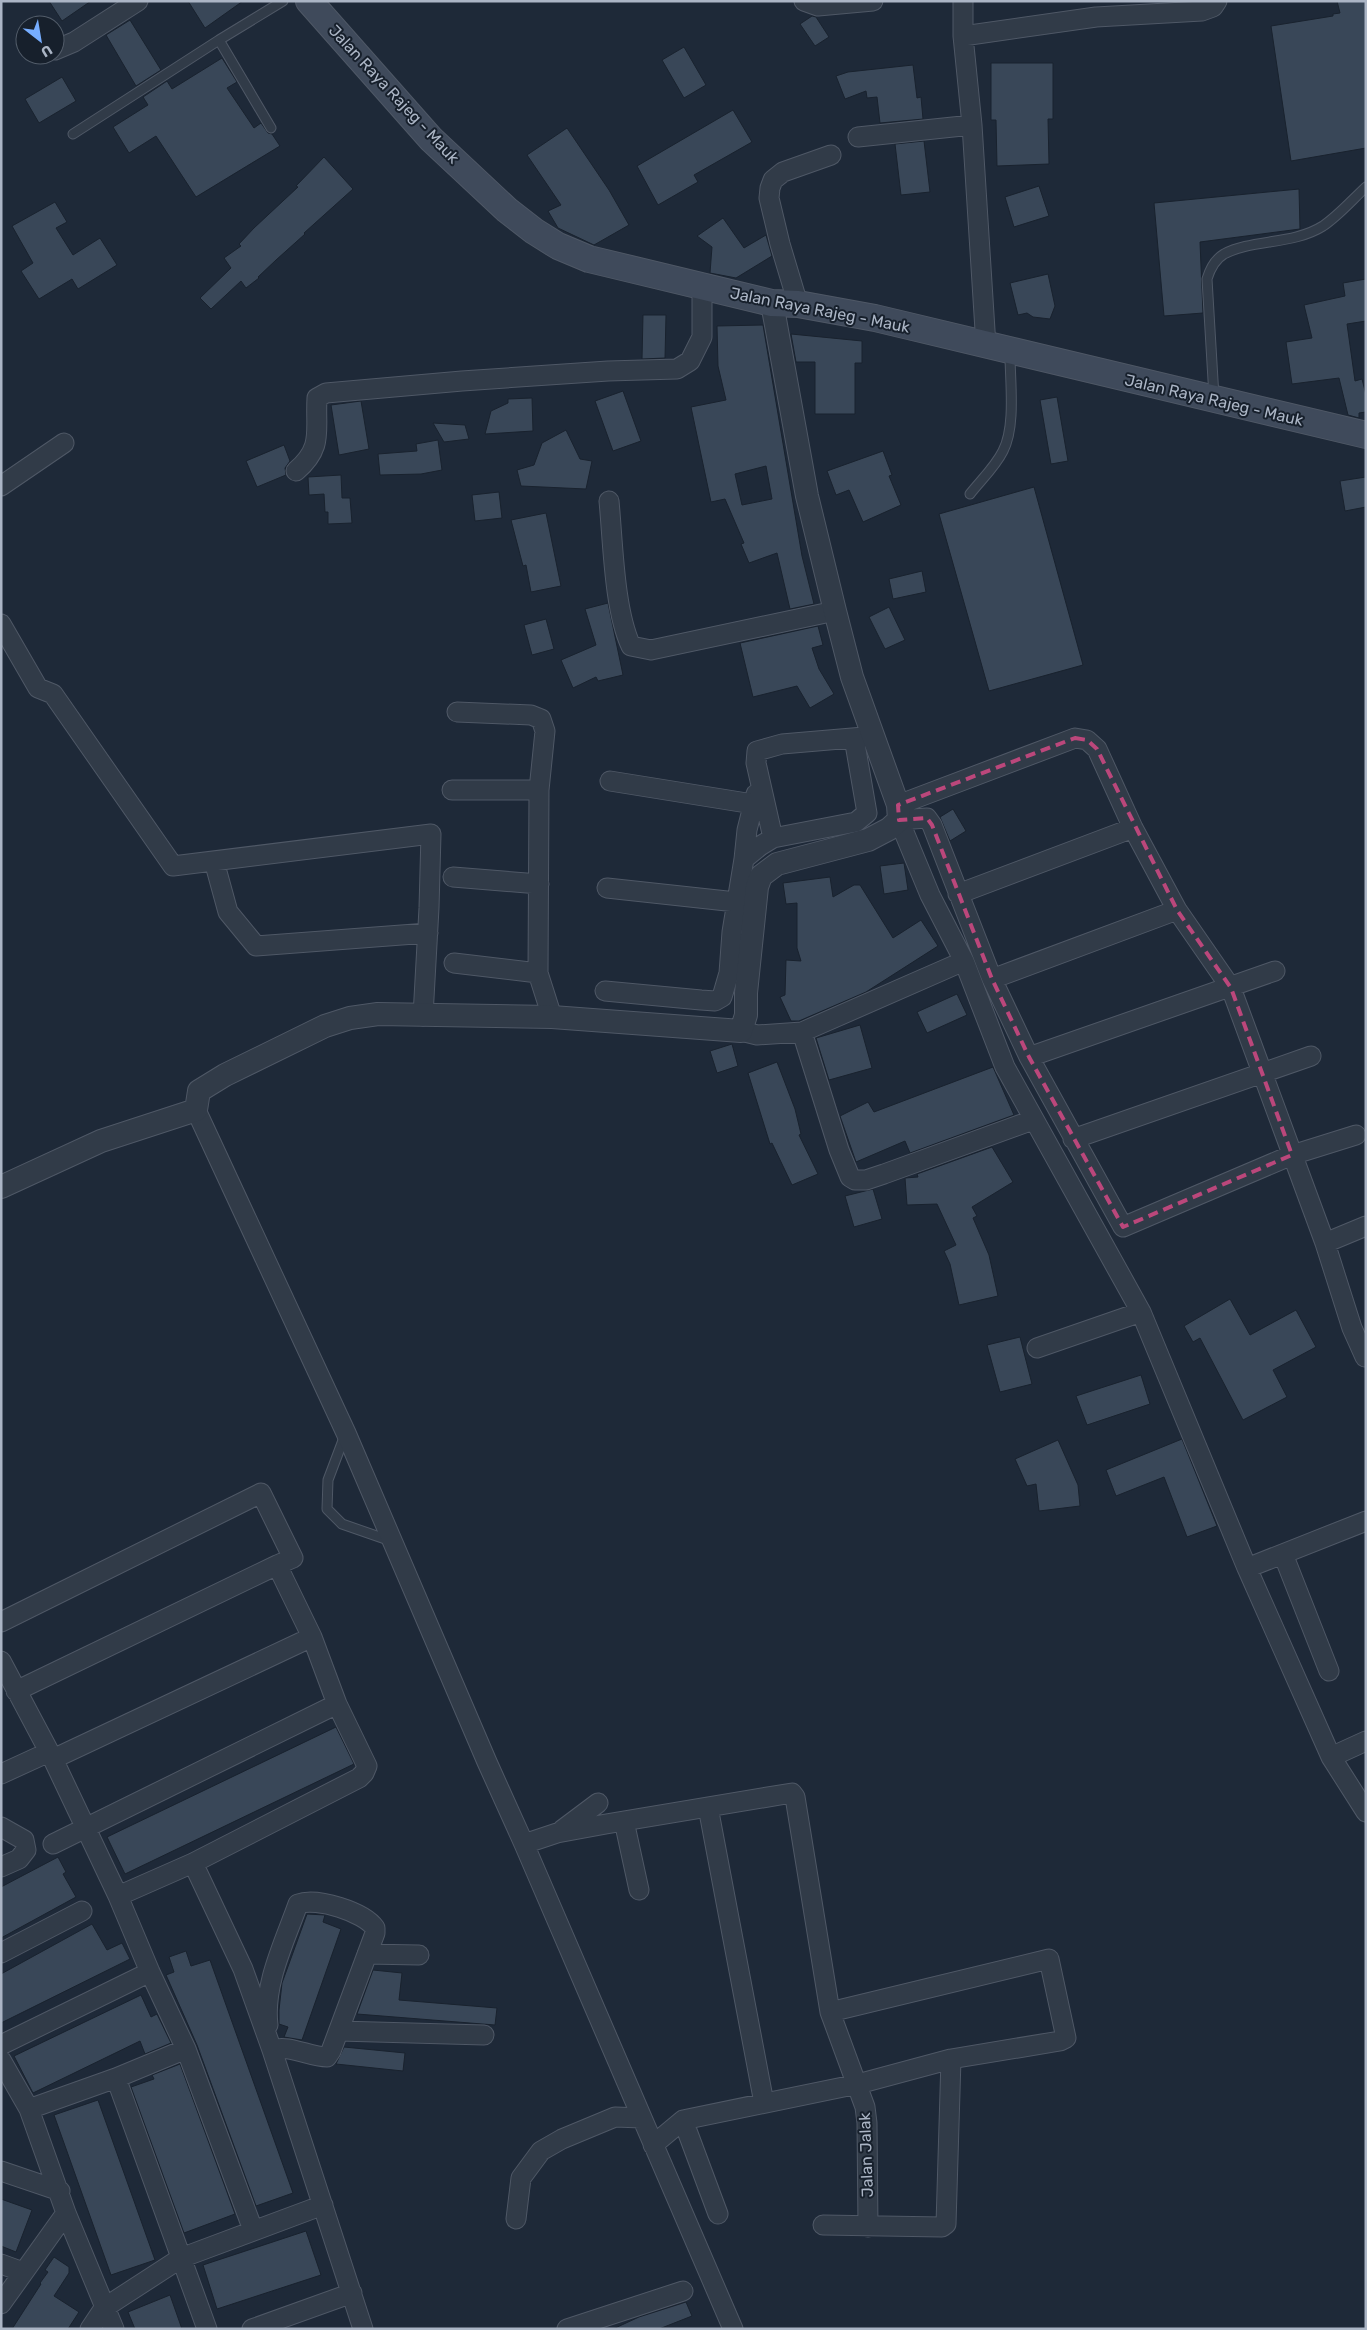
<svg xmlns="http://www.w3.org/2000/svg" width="1367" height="2330" font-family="Rubik,sans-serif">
<rect width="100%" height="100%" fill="#1e2938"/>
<path fill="#394758" stroke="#19222e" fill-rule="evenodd" d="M49,1H91L62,21Z
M188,1H243L205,28Z
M1337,1H1366V148L1291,161L1271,26L1333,16V14L1340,13Z
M812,16L816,17L829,37L815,46L800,24Z
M130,20L161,70L136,86L106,35Z
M684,47L706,85L684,98L662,60Z
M222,58L237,82L227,88L254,128L261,123L268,133L272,134L280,146L196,197L156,136L129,153L113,127L148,105L143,97L167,81L172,89Z
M991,63H1053V119H1048L1049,164L997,166L996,120H991Z
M913,65L917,98L921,97L923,119L880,123L877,97L867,98L866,91L845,99L836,76L848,72Z
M62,77L76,101L39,123L25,99Z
M733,110L752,142L694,175L698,182L658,205L637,166Z
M567,128L609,190L629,225L594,245L558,228L548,211L561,205L527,155Z
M924,141L930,192L901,195L895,144Z
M324,157L353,189L304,233L305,234L276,260L258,277L259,278L246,288L241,281L211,309L200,298L231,268L224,258L241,246L239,244L254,228L298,187L296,186Z
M1039,186L1049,216L1014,227L1005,197Z
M1299,189L1300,229L1200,242L1203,313L1164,316L1154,203Z
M55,202L67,222L56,228L73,255L100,238L117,265L78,289L72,279L39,299L21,271L33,263L12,226Z
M723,218L744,248L766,235L772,256L736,278L710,273L712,247L697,236Z
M1048,274L1055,306L1050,319L1033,317L1027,313L1018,315L1010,283Z
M1366,279V321L1347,324L1355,381L1362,379L1366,395V412L1359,413V418L1348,415L1339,378L1292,384L1286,342L1312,338L1304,305L1345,296L1343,283Z
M643,315H666L665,358L642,359Z
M763,325L802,556L814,604L790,609L777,553L749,563L741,544L744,543L725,499L711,502L691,407L726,400L718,366L717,326ZM766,466L772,499L742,505L735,474Z
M791,334L862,341V363H855V414H815V362H796Z
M623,391L641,441L613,451L595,401Z
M1057,397L1068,461L1051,464L1040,400Z
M532,398L533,431L485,434L491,411L508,403V399Z
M361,401L369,449L339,455L331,405Z
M433,423L465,425L469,439L444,442Z
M566,430L580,459L592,461L586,489L521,486L517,470L534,465L542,443Z
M438,440L442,470L421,474L380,475L378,454L417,451L416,444Z
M284,445L290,461L285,468L286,475L257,487L246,461Z
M883,451L892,475L889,476L901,505L863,522L849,490L836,495L827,471Z
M341,475L342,498H350L352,523L328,524V512H325L324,494L309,495L308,477Z
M1366,477V507L1345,511L1340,481Z
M1034,487L1083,665L989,691L939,514Z
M499,492L502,518L475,521L472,495Z
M546,513L561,586L531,592L526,565L523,566L511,520Z
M922,571L926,592L893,599L889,579Z
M608,603L623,675L598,681L596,677L573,688L561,660L596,645L585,609Z
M889,607L905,640L885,649L869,617Z
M546,619L554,649L532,655L524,625Z
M818,626L823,645L812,648L819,669L834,694L810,708L797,686L753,697L740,643Z
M953,809L966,831L950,841L940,817Z
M904,863L908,890L884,894L880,866Z
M830,877L833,897L854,885H860L893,938L921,920L938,946L866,992L799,1021H791L780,997L785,995L786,960L801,961L797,948V903L786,904L783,883Z
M957,994L967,1015L927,1033L917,1012Z
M860,1025L872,1068L829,1080L816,1038Z
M732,1044L738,1066L717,1073L710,1051Z
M777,1062L795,1109L801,1134L799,1135L818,1174L792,1185L772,1143L770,1144L748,1073Z
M993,1067L1014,1115L910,1153L905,1141L856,1162L840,1116L868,1102L874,1112Z
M992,1147L1013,1182L972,1207L977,1216L973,1218L989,1255L998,1296L959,1305L950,1264L944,1251L956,1245L937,1204L907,1205L905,1178L918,1177L917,1174Z
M873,1189L882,1219L854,1227L845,1196Z
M1230,1299L1250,1335L1296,1310L1316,1347L1273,1370L1287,1397L1243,1420L1200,1338L1193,1342L1184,1326Z
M1020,1337L1032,1384L1000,1392L987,1345Z
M1141,1375L1150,1404L1087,1425L1076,1396Z
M1182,1439L1217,1526L1187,1537L1164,1477L1116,1496L1106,1470Z
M1058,1440L1078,1485L1080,1506L1039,1511L1036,1484L1027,1486L1015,1459Z
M336,1727L354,1764L125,1874L107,1837Z
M58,1857L66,1872L63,1874L76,1897L1,1938V1887Z
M307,1914L325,1915L323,1922L341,1929L302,2040L284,2037L288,2027L279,2024V2010L282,1983Z
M92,1924L107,1950L122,1943L130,1959L1,2023V1974Z
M186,1951L191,1966L210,1960L293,2193L256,2206L197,2045L166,1975L174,1972L169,1957Z
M373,1970L402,1973L399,2000L497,2008L495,2025L357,2014Z
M141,1995L151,2017L157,2014L171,2043L145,2054L140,2041L33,2093L14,2056Z
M344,2047L405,2053L403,2071L336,2064Z
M180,2064L235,2214L184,2233L131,2087L154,2079L152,2075Z
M98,2100L155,2260L111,2275L54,2115Z
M1,2199L32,2210L16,2252L1,2246Z
M306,2231L321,2275L217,2309L203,2265Z
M54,2257L69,2267V2273L54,2296L79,2312L68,2329H12L41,2284L40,2283L48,2272L45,2270Z
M170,2295L182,2329H135L128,2312Z
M686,2302L692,2316L659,2329H613L639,2317Z"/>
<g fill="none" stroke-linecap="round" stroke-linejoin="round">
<defs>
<path id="service" d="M219,40L271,128
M73,134L219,40L283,1
M1214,397L1207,279C1210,269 1214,260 1224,254C1252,239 1293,245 1323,226C1338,216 1352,200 1366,187
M970,494C981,480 995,467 1003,451C1016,426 1010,382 1010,354
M345,1435L328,1480L327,1509L342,1524L391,1541"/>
<path id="minor" d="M804,1L818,6L873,1
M963,1V36L972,125L986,346
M963,36L1096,17L1202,11L1213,7L1217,1
M55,50L74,42L138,1
M858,137L972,125
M798,304L780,244L769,198L770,188L773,180L783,172L831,155
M296,471C324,447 315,431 317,398L326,393L462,381L608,371L677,369L690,361L702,337V286
M1,486L64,443
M609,501C613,542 614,610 631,646L651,650L835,611
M1,624L38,688L53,694L173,866L431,834L429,908L423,1016
M457,712L531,715L541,719L545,731L539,790L538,973L552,1017
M610,781L753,804
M452,790H539
M898,805L1075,738L1087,740L1097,749L1133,828L1177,910L1231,988L1325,1243L1352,1328L1365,1357
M773,838L756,763L757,751L782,744L864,737
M744,859L747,830L756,794
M214,861L228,912L256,946L428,933
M453,877L539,884
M607,888L736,902
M958,894L1133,828
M454,963L538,973
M992,979L1177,910
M605,991L701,1000L715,1001L722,997L729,973L732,932L744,859L760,846L773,838L856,822L867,813L854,738
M741,1031L757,1035L802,1032L964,961
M802,1032L839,1150L850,1177L855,1180H866L884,1174L1033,1120
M1029,1057L1275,971
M196,1110L346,1433L487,1762L524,1844L733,2329
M1356,1135L1292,1155L1123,1227L1029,1057L992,979L932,825L927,818L899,820L930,895L964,961L1005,1067L1141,1312L1247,1568L1331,1757L1366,1812
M1073,1139L1311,1056
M1325,1243L1366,1226
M1037,1348L1141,1312
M1283,1554L1329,1671
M1247,1568L1366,1521
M1,1622L261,1493L293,1558L277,1565L312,1637L337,1704
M1,1661L53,1759L118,1896L150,1972L186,2049L253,2230
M16,1691L277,1565
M1331,1757L1366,1741
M53,1759L312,1637
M1,1774L49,1752
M708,1807L764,2103
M624,1821L639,1890
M1,1827L24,1840L26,1850L19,1859L1,1867
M562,1830L598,1803
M53,1844L337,1704L367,1766L364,1773L359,1778L193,1863L118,1896
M524,1844L557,1833L606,1824L792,1793L795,1797L830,2012L865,2107L867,2123L868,2227
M193,1863L243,1969L272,2050L363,2329
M1,1953L82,1911
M367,1954L419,1955
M268,2025C263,1984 285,1941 298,1904C317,1897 364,1912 375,1928V1933L331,2051L327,2057C309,2057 289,2044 272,2050
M339,2031L484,2035
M1,2045L150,1972
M1,2060L29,2109L66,2213L114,2329
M116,2078L207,2329
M29,2109L116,2078L186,2049
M683,2120L718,2214
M653,2145L683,2120L858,2084L951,2059L1060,2041L1066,2038L1049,1959L830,2012
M1,2171L60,2191
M516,2219L521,2178L541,2151L562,2139L615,2117L642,2118
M823,2225L942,2227L946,2224L951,2059
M1,2264L23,2272
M1,2304L66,2213
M90,2329L104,2308L181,2258L323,2205
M252,2329L352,2293
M567,2329L683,2291"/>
<path id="tertiary" d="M1,1187L101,1141L196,1110L199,1091L225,1075L325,1026L350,1018L378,1014L552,1017L741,1031L746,1015V993L757,887L761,876L777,864L868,840L889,829L899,820L898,805L852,677L835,611L807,496L772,303"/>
<path id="secondary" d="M309,1L431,139L507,210L534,231L558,246L589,259L772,303L798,304L875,318L1366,435"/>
</defs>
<use href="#service" stroke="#4f5866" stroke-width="11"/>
<use href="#minor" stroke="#4f5866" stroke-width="21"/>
<use href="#tertiary" stroke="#4f5866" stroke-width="24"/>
<use href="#secondary" stroke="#4f5866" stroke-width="28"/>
<use href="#service" stroke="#313b48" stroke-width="9"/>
<use href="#minor" stroke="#313b48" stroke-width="19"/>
<use href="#tertiary" stroke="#313b48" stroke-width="22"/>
<use href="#secondary" stroke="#3f4a5b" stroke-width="26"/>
</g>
<path fill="none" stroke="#bb477b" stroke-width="4" stroke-dasharray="10 6" stroke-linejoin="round" d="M1075,738L1087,740L1097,749L1177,910L1231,988L1292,1155L1123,1227L1029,1057L992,979L932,825L927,818L899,820L898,805Z"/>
<g text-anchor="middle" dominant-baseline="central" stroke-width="4" stroke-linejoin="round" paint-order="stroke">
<g font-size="16" fill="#abb5c5" stroke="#17202c">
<text transform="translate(394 94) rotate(47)">Jalan Raya Rajeg - Mauk</text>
<text transform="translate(820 310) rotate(11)">Jalan Raya Rajeg - Mauk</text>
<text transform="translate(1214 400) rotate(13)">Jalan Raya Rajeg - Mauk</text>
<text transform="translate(866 2155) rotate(-92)">Jalan Jalak</text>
</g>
</g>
<rect width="1367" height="2330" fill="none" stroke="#abb5c5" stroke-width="5"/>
<g transform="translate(40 40) rotate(149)"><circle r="24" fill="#17202c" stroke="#525c69"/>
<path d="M0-4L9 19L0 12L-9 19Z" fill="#76adff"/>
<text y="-8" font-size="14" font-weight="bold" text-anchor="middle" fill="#abb5c5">U</text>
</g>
</svg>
